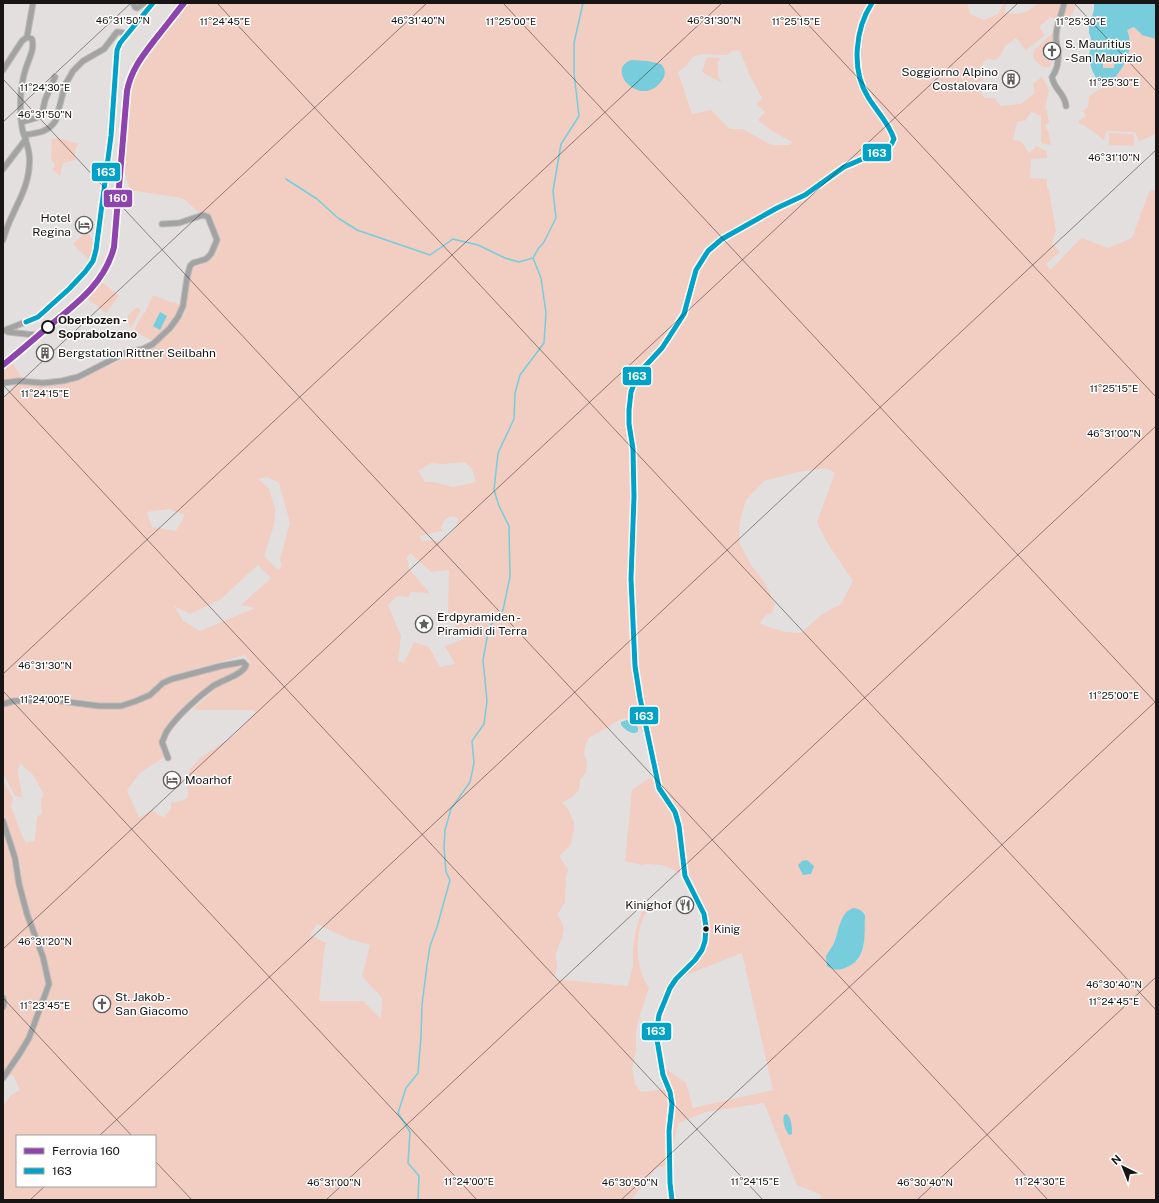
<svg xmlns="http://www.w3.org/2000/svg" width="1159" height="1203" font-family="'Public Sans',sans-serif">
<rect width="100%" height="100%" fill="#e4dfdf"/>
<path fill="#f1cdc2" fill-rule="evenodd" d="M180,3H871L861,24L859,82L892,134L893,139L890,144L844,166L804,194L721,238L695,270L683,314L662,347L638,374L630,393L633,497L630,579L634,648L646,733C641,731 632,722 627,718L621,719L589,738L585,746L584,755L587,762L586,773L580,779L579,790L572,797L562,803L568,809L574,822V830L570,846L559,856L568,870L566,876L565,902L557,915C570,931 561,937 556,954C555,958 557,962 557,966C557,970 555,975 553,979L628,986L633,966V950L636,929L642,911L644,908L648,909C636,927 635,954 642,974C643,979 647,984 649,988L639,1018L636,1033V1050L632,1068L635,1084L641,1092L667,1089L670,1106L666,1131L668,1166L657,1167L631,1200H3V1106L11,1095L20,1090L13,1075L3,1077V1014L6,1005H3V829C20,880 37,932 46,985L50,986L28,910L22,883L21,867L3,812V780L13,798L11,806L22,836L26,843L35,841L37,817L42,813L41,799L44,795L33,775L20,763L18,771L22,797L15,796L3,773V707L9,704L21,702L41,701L121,707L151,696L173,681L221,667L239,664L241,666L240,670L208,686L181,711L162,734L159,742L164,757L140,773L127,790L139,818L152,810L164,818L171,808V803L184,800L188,797L187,779L190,769L199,759L234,735L255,713L254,710H196L194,708L213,691L217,686L241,675L246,671L248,665L251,663L245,655L169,676L149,693L136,700L119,703H102L76,699L36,695L9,699L3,702V402L14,385H59L81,377L138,353L152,346L185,313L189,266L205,258L211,251L214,239L205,217L182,198L130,190L119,154L126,79L134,61ZM738,50L740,51L750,76L762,98L757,104L765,112L758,120L769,129L792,142L790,145H772L742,129H730L711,110L692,114L678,72L686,66L693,57L702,54L727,55L732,51ZM465,462L472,469L476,482L453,487L434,482H425L418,471L431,463L443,464ZM268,477L279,483L290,523L280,559L282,566L278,570L264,556L274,525L275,509L269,489L258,479ZM169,509L185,515L176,531L152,527L147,512ZM450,516L458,518C459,528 447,537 440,542L431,540L422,541L419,536L442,531L441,527L445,520ZM410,553L431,572L449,570L448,615L464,639L445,646L455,664L440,667L429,647L414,642L404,663L398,661L401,636L388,605L397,596L409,597L411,592L430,593L409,569L407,558ZM258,565L271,578L241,605L255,608L200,631L183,621L174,606L190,614L221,599ZM317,924L346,938L370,945L362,976L382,998L381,1019L363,1001H319L324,951L326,943L310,935ZM17,1136H155V1186H17Z
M875,3H967L970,14L984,20L998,14L1004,3H1008L1005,7V13L1018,14L1028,11L1039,3H1062L1056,19L1050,17L1039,27L1045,35L1026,50L1016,38L1005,46L1001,55L996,60L988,59L983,62V79L978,87L984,98H995L1000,106L1021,104L1035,93L1033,84L1042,77L1049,90L1045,108L1047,111L1049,122L1045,126L1048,131L1051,145L1041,143V116L1031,112L1025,121L1017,122L1013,140L1022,142L1029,153L1037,146L1047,152V158L1031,159L1030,178L1047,179V188L1049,190L1056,231L1052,243L1060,252L1046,264L1051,270L1074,245L1082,238L1108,248L1132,238L1149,192L1156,189V1200H820L821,1195L797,1185L764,1103L706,1112L678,1123L671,1158V1130L675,1102L672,1089L664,1067L686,1083L693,1108L773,1090L742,953L681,977L694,964L708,929L687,877L682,830L660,788L636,666L631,579L635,497L630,424L632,393L639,374L663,348L684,314L697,271L708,251L722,240L777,209L845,167L884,152L895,139C884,121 866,98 860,77C859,74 860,69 860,65C859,45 862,19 875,3ZM826,468L835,473L817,522L826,541L853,581L841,604L821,615L801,633L785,632L760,624C762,618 765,615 772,613L775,604L765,583L751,565L740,544L739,533L740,521L746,500L764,481L798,472ZM865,915C864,925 865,945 862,954C858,963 846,969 836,970L828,952L833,946L843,917Z
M1066,3H1077L1069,20H1061Z
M1134,27L1139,33L1156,39V134L1139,141L1135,132L1106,131L1104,140L1084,125L1079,124V121L1086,116L1083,111L1088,107L1089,96L1105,86L1109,85C1121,70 1137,51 1126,30Z
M1055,31C1054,36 1055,43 1054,46L1049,48L1043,57L1052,63L1050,67H1042L1033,58L1034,50Z
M707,57L721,58L717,64L718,66V75L722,83L702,72Z
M1111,57L1115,58L1114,68H1103V62L1106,59Z
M1109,133L1134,134V146L1109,145Z
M59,138L75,143H79L75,150V160L63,163L60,176L52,169L54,167L55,164L51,160L52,144L51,139Z
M86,232L93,239L91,254L88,259L73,244Z
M102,282L119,296L106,313L88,299Z
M153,295L173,303L174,302L180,305C179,318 162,333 152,341L134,331L143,313H145Z
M137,307L141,310L131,328L129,327L128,315Z
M12,362L23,380L3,381V370Z
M654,775L657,789L661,796L674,813L678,826L682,870L679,873L668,867L661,865L648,864L642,865L625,861L632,790Z"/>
<path fill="#77cddb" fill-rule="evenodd" d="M1094,3H1156V39L1142,35L1134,27L1127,30C1136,52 1122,69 1109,85L1105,86L1097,80L1092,70L1089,58L1091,38L1089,33V26L1094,10ZM1111,57L1115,59L1114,68H1103V62L1106,59Z
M632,60L647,61L661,64C665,69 666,73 663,79C642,112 603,68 632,60Z
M160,312L167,316L160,330L153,326Z
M627,720C647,726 637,743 621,725V722Z
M807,860L814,866L811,874L803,875L798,865L802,861Z
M854,908C860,909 862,911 865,915C864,936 868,960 845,968C838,971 833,970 827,966L826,956C828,952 831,949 833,945C839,934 839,911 854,908Z
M787,1114C792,1119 792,1128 792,1134L789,1135C785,1130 782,1121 784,1115Z"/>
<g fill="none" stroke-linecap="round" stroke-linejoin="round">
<path stroke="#77cddb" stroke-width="1.5" d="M286,179L317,199L338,218L357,230L430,255L453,239L478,245L505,258L519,262L533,258
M418,1200L419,1176L408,1163L410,1132L398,1113L406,1088L418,1073L421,1036L422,1005L427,965L430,946L437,927L450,880L446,872L444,847L445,830L451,809L470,782L474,763L472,741L484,724L487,701L483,660L489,627L503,610L510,577L509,526L499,506L494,490L498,453L514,419L515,393L520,375L544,343L546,313L541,278L533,258L538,249L544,242L556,218L553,191L561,144L579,116L574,73V43L583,3"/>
<defs>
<path id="street" d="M133,3L135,7L137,8L145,3
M1064,3C1062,15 1056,25 1056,37C1056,42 1057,46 1058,50C1059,60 1058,69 1052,77C1054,90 1065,93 1066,106
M3,70L22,41L27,37
M22,122L36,118L42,114L45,100L55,77
M24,135C38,133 49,132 56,120L65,85L73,71L83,61L104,49L117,32H120L127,34
M3,169L26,139
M3,240C9,215 27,194 29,168C31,153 27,145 23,132C20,119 20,105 21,92C22,85 23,77 25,71C28,60 35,50 32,39L27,37L33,3
M7,329L8,332L35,335
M3,331L38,317L69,289L85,272L93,261L96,250L100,220L111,136L117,50L120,43L153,3
M3,383L19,381L43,383L62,381L78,377L125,353L143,349L153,344L170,328L178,317L183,306L187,278L190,266L193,263L206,259L211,254L217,240L208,217L203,215L179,223L162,224
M3,704L14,701L53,700L99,706H121L136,701L150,695L163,683L172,679L221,666L243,662L246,665C243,675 222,680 213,686C198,697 177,716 167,731C165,734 164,739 162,742L168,758
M3,821L15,858L19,884L27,914L43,957L49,984L29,1038L20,1053L3,1078
M3,998L4,1003L3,1007
M672,1200L670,1183L669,1131L672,1104L670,1092L663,1075L658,1049L656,1034L659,1015L670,988L676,979L695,960L702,950L705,941L706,927L704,914L700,905L685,876L679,826L675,812L659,788L640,698L635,666L631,579L634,497L633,449L629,424V410L631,392L638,374L662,348L684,314L696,270L708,251L722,239L777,208L805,195L844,167L883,150L891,145L894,139C890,123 876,111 868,98C863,90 859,81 858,72C856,52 860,18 872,3"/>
</defs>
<use href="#street" stroke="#bebbbb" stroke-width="7"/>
<use href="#street" stroke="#a3a3a4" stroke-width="5"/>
<defs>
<path id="bus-1" d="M26,322L38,317L69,289L85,272L93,261L96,250L111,136L117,50L120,43L153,3
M672,1200L670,1183L669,1131L672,1104L670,1092L663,1075L656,1034L659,1015L670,988L676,979L695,960L702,950L705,941L706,927L704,914L685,876L679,826L675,812L659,788L640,698L635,666L631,579L634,497L633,449L629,424V410L631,392L638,374L662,348L684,314L696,270L708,251L722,239L777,208L805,195L844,167L883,150L891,145L894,139C889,123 877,112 868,97C851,70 855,29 872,3"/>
</defs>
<use href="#bus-1" stroke="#fff" stroke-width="8"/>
<use href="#bus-1" stroke="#01a2c5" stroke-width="5"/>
<defs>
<path id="rail-1" d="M3,365C18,353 33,340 48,327C76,304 105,283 114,247L127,91C131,69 144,54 157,37C166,26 175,14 184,3"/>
</defs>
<use href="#rail-1" stroke="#fff" stroke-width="9"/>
<use href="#rail-1" stroke="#8e44ad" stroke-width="6"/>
</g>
<path fill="none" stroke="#181514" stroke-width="1" stroke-opacity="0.45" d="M217,3L1156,1010M503,3L1156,703M788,3L1156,397M1074,3L1156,91M3,79L1048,1200M3,122L131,3M3,385L763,1200M3,398L427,3M3,674L722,3M3,691L477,1200M3,949L1018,3M3,998L132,1136M99,1136L1156,150M155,1161L192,1200M30,1200L45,1186M326,1200L1156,426M621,1200L1156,701M917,1200L1156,977"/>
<defs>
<symbol id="church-ring" viewBox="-11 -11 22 22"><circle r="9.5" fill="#fff" stroke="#5f5c5b" stroke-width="1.5"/><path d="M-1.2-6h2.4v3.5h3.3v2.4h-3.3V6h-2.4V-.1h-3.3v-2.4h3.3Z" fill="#5f5c5b"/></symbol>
<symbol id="building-ring" viewBox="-11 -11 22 22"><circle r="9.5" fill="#fff" stroke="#5f5c5b" stroke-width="1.5"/><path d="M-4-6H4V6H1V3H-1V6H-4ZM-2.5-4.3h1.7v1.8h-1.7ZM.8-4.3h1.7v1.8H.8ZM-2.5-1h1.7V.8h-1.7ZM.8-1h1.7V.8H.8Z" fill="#5f5c5b"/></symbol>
<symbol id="hotel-ring" viewBox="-11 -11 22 22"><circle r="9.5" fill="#fff" stroke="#5f5c5b" stroke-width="1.5"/><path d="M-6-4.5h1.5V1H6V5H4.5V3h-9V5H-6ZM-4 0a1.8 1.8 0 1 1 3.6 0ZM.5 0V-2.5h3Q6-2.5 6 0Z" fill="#5f5c5b"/></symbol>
<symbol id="sight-ring" viewBox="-11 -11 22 22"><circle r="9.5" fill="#fff" stroke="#5f5c5b" stroke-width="1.5"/><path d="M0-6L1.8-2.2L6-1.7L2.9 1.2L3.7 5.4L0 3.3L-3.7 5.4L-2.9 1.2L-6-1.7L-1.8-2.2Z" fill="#5f5c5b"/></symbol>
<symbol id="restaurant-ring" viewBox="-11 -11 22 22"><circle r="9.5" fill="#fff" stroke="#5f5c5b" stroke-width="1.5"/><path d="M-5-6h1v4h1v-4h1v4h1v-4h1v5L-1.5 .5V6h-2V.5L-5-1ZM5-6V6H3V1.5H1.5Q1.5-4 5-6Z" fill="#5f5c5b"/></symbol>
</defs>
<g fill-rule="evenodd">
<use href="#church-ring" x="1042" y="41" width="20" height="20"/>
<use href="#building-ring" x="1001" y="69" width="20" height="20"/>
<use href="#hotel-ring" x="74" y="215" width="20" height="20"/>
<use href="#building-ring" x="35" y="343" width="20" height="20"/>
<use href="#sight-ring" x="414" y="614" width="20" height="20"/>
<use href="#hotel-ring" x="162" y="770" width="20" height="20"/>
<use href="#restaurant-ring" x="675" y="895" width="20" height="20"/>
<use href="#church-ring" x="92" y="994" width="20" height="20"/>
</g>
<circle fill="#fff" stroke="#181514" stroke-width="2" cx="48" cy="327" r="6"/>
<circle fill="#181514" stroke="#fff" stroke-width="1.5" cx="706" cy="929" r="3.5"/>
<g text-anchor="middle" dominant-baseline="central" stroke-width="3" stroke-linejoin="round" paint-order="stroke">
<g font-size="11" fill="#181514" stroke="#fff" text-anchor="start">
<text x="714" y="929">Kinig</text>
</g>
<g font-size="12" fill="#181514" stroke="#fff" text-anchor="start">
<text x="1065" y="44">S. Mauritius<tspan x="1065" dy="14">- San Maurizio</tspan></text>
<text x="998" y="72" text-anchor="end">Soggiorno Alpino<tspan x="998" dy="14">Costalovara</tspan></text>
<text x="71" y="218" text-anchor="end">Hotel<tspan x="71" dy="14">Regina</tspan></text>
<text x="58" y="353">Bergstation Rittner Seilbahn</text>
<text x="437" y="617">Erdpyramiden -<tspan x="437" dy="14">Piramidi di Terra</tspan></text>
<text x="185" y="780">Moarhof</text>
<text x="672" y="905" text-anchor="end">Kinighof</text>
<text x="115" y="997">St. Jakob -<tspan x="115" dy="14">San Giacomo</tspan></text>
</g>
<g font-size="12" font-weight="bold" fill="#181514" stroke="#fff" text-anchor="start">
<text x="58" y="320">Oberbozen -<tspan x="58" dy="14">Soprabolzano</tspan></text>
</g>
</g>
<g font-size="10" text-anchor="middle" fill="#181514" stroke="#fff" stroke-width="3" stroke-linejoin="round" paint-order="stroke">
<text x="123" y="24">46°31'50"N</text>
<text x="418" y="24">46°31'40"N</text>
<text x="714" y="24">46°31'30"N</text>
<text x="1081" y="25">11°25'30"E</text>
<text x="225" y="25">11°24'45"E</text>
<text x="511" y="25">11°25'00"E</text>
<text x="796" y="25">11°25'15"E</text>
<text x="1114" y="86">11°25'30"E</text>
<text x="45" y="91">11°24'30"E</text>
<text x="45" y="118">46°31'50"N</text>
<text x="1114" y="161">46°31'10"N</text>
<text x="1114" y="392">11°25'15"E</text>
<text x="45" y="397">11°24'15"E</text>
<text x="1114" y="437">46°31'00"N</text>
<text x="45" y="669">46°31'30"N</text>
<text x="1114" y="699">11°25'00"E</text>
<text x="45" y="703">11°24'00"E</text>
<text x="45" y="945">46°31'20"N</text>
<text x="1114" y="988">46°30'40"N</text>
<text x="1114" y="1005">11°24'45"E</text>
<text x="45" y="1009">11°23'45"E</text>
<text x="469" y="1185">11°24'00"E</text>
<text x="755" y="1185">11°24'15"E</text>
<text x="1040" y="1185">11°24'30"E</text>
<text x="334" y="1186">46°31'00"N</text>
<text x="630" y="1186">46°30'50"N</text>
<text x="925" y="1186">46°30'40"N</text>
</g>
<g stroke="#fff" stroke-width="1.5">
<rect x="862" y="143" width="30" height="19" rx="4" fill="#01a2c5"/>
<rect x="91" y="162" width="30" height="20" rx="4" fill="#01a2c5"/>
<rect x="103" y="189" width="30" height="19" rx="4" fill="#8e44ad"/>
<rect x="622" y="366" width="30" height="20" rx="4" fill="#01a2c5"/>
<rect x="629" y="706" width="30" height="19" rx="4" fill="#01a2c5"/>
<rect x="641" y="1022" width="31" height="19" rx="4" fill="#01a2c5"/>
</g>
<g font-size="11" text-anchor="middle" font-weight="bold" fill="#fff">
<text x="877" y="157">163</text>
<text x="106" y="176">163</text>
<text x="118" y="202">160</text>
<text x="637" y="380">163</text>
<text x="644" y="720">163</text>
<text x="656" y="1035">163</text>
</g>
<rect width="1159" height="1203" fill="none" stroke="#181514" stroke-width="8"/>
<rect x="16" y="1135" width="140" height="52" fill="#ffffff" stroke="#a3a1a1"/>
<rect x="24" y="1148" width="20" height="6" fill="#8e44ad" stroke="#a3a1a1"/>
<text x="52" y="1155" font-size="12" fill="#181514">Ferrovia 160</text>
<rect x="24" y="1168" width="20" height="6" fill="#01a2c5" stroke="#a3a1a1"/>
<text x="52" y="1175" font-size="12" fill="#181514">163</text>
<g transform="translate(1123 1167) rotate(317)" stroke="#ffffff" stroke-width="3" paint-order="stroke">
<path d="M0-3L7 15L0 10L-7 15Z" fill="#181514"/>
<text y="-6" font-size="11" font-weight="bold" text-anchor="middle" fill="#181514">N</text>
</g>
</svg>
